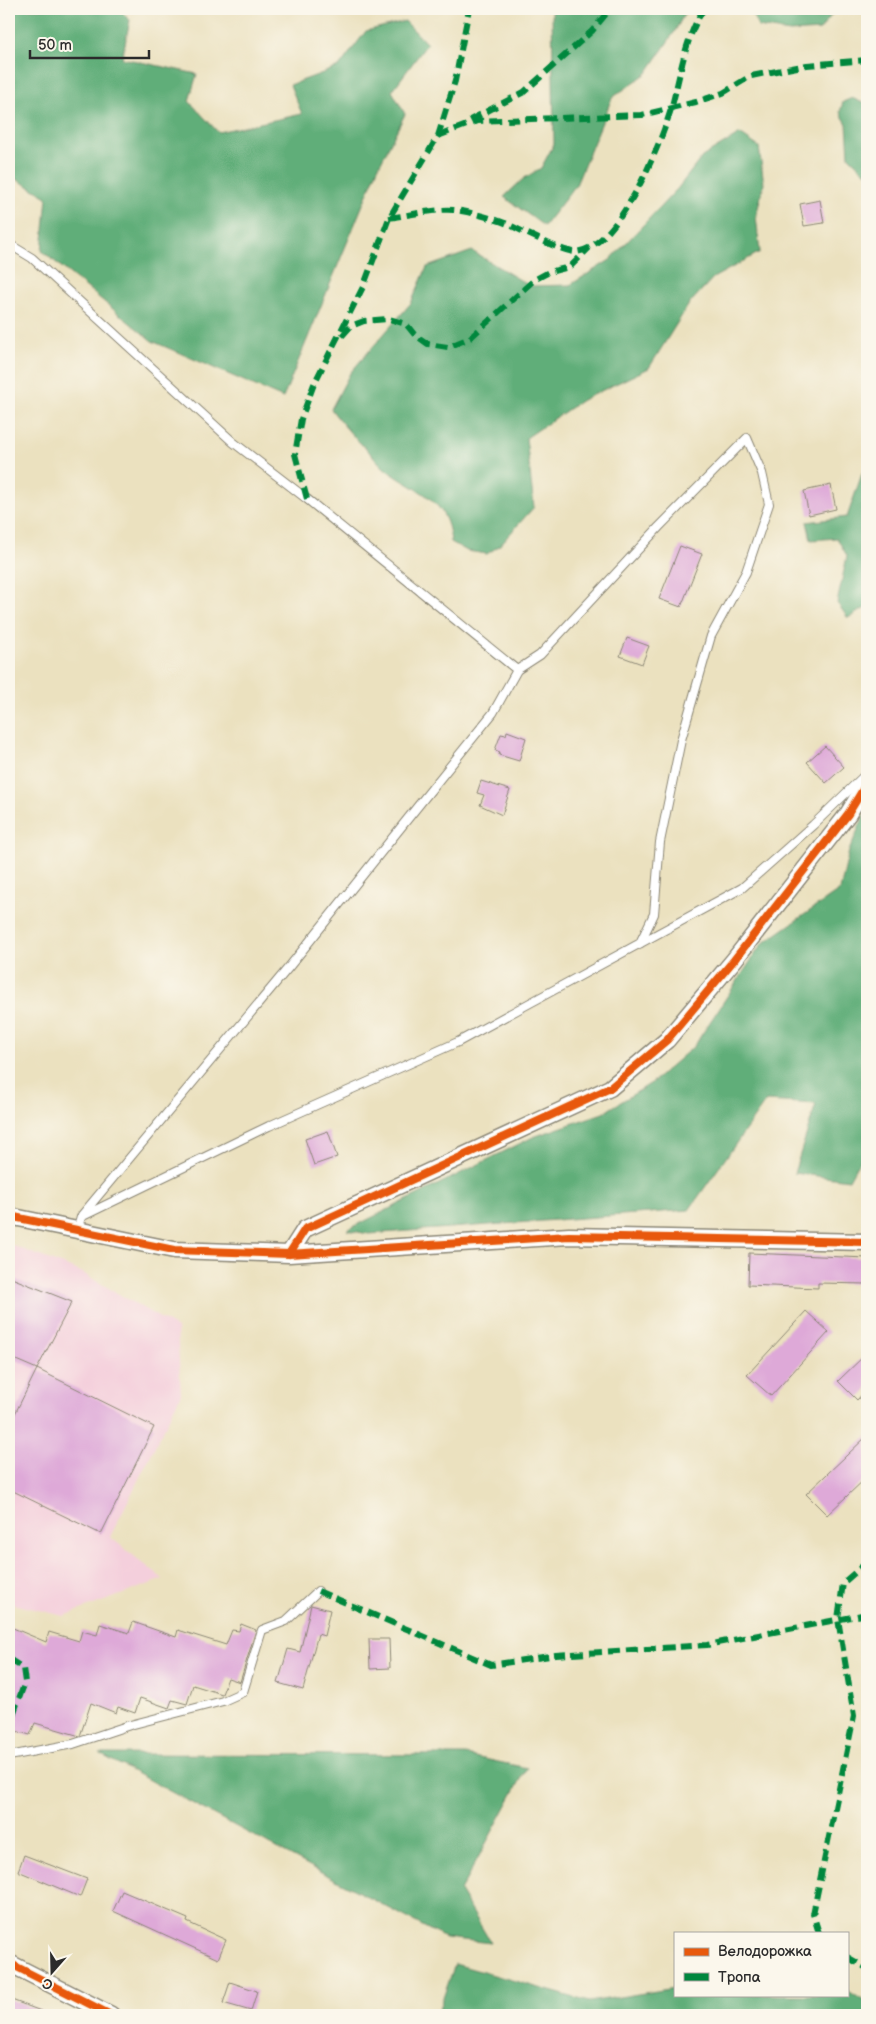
<svg xmlns="http://www.w3.org/2000/svg" width="876" height="2024" font-family="'Balsamiq Sans',sans-serif">
<rect width="100%" height="100%" fill="#fbf7ec"/>
<filter id="ink" filterUnits="userSpaceOnUse"><feTurbulence type="fractalNoise" baseFrequency=".02" numOctaves="2"/><feDisplacementMap in="SourceGraphic" scale="10" xChannelSelector="R" yChannelSelector="G"/><feConvolveMatrix kernelMatrix="1 2 1 2 8 2 1 2 1" color-interpolation-filters="sRGB"/></filter>
<filter id="wash" filterUnits="userSpaceOnUse"><feTurbulence type="fractalNoise" baseFrequency=".0096" numOctaves="4" result="noise"/><feDisplacementMap in="SourceGraphic" scale="20" xChannelSelector="R" yChannelSelector="G"/><feGaussianBlur stdDeviation="1.12" result="paint"/><feColorMatrix in="noise" values="0 0 0 0 0 0 0 0 0 0 0 0 0 0 0 0 0 1.4 0 .05"/><feComposite in="paint" operator="in"/></filter>
<g filter="url(#wash)">
<rect width="100%" height="100%" fill="#ebe1bf"/>
<path fill="#f4cfdc" d="M9,1244L81,1272L177,1328L181,1394L110,1537L163,1579L64,1616L9,1603Z"/>
<path fill="#60ae79" stroke="#466c52" d="M9,9H119L130,20L122,58L197,74L189,101L218,132L302,114L290,85L339,67L366,31L405,21L427,44L392,91L405,114L378,168L283,398L152,341L42,251L47,197L9,175Z
M552,9H687L675,31L647,73L612,98L576,185L544,226L504,197L523,179L541,168L554,144Z
M750,9H836L820,30L790,32L758,27Z
M852,98L863,103L867,102V174L849,157L847,124L840,112L843,102Z
M740,134L759,147L764,184L756,216L760,252L713,278L689,304L649,368L582,400L526,438L534,507L499,546L487,554L467,551L451,542C447,498 420,494 388,471C382,467 377,460 372,455C357,440 343,426 331,409L350,373L411,303L427,267L472,251L530,286L570,285L610,260L678,188L702,157Z
M863,471L867,472V527L866,530L867,531V607L848,618L837,603L847,556L837,538L811,540L807,522L847,517Z
M867,808V1147L849,1180L794,1173L816,1104L766,1101L689,1210L369,1234L347,1230L533,1137L603,1113L653,1082L694,1046L762,944L840,890L849,851Z
M100,1754L465,1755L527,1768L460,1891L491,1943L445,1938Z
M455,1964L589,2002L675,1988V1995H847V1990L867,2003V2015H437Z"/>
<g id="blocks">
<path fill="#dea9d8" d="M820,200L824,223L804,226L800,204Z
M831,485L836,509L809,515L804,491Z
M680,546L702,554L681,607L659,599Z
M627,638L649,646L642,664L620,656Z
M507,731L526,738L519,761L499,755L500,752L495,750L501,734L506,735Z
M825,746L844,767L826,783L807,762Z
M481,781L510,790L502,815L480,805L484,795L477,793Z
M328,1131L337,1157L314,1165L305,1139Z
M749,1253L867,1258V1284L818,1283V1288L748,1285Z
M9,1277L72,1302L37,1369L9,1357Z
M806,1311L829,1332L771,1396L747,1375Z
M867,1353V1389L857,1400L838,1381Z
M37,1369L154,1427L101,1534L9,1489V1426Z
M867,1436V1477L827,1515L806,1494Z
M311,1605L330,1610L324,1636L318,1634L303,1690L278,1683L288,1649L300,1652Z
M133,1622L176,1637L178,1630L226,1645L232,1630L239,1631L241,1624L256,1630L240,1682L228,1678L222,1694L193,1685L187,1704L172,1700L169,1708L140,1698L135,1713L118,1707L116,1713L91,1703L80,1736L35,1723L30,1735L9,1729V1630L12,1631L13,1628L46,1642L49,1632L79,1641L82,1631L97,1635L100,1624L129,1633Z
M369,1639H389L390,1668L370,1669Z
M24,1855L87,1879L80,1897L18,1871Z
M122,1891L188,1919L187,1922L226,1940L218,1959L113,1911Z
M230,1982L257,1991L251,2011L223,2003Z
M9,1999L49,2014V2015H9Z"/>
</g>
</g>
<g filter="url(#ink)">
<use href="#blocks" fill-opacity="0" stroke="#8b8675" stroke-width="1"/>
<g fill="none" stroke-linecap="round" stroke-linejoin="round">
<defs>
<path id="service" d="M9,244L32,258L233,442L307,499L517,670L540,655L659,527L747,438L762,473L769,504L746,572L711,636L681,740L660,842L654,914L639,945
M82,1215L289,967L434,786L493,713L517,670
M77,1231L81,1217L269,1126L458,1042L742,888L813,825L867,773
M9,1756L73,1744L130,1725L223,1701L243,1692L262,1630L286,1621L318,1591"/>
<path id="minor" d="M9,1216L174,1250L289,1254L569,1236L867,1242
M289,1254L305,1229L610,1088L667,1040L734,960L848,814L867,783
M9,1963L111,2015"/>
</defs>
<use href="#service" stroke="#8b8675" stroke-width="10"/>
<use href="#minor" stroke="#8b8675" stroke-width="19"/>
<use href="#service" stroke="#fff" stroke-width="8"/>
<use href="#minor" stroke="#fff" stroke-width="16"/>
<path stroke="#00873e" stroke-width="6" stroke-dasharray="12 6" stroke-linecap="butt" d="M470,120L524,92L592,31L610,9
M438,136L477,121L642,115L696,102L723,93L751,76L807,65L867,60
M389,218C405,216 439,208 453,210C468,211 491,218 505,223C519,229 562,252 575,252C618,249 660,146 671,109C680,78 685,36 704,9
M342,336L351,326L364,321L389,319L406,324L414,334L428,344L448,347L470,338L534,280L549,272L570,267L589,248
M307,499L295,454L301,419L314,384L364,285L389,218L438,136L455,81L469,9
M318,1591L491,1665L556,1655L707,1645L867,1614
M9,1659L23,1668L25,1682L9,1726
M819,1933L813,1914L854,1716L838,1619L843,1583L867,1562
M847,1957L867,1968"/>
<defs>
<path id="cycleway" d="M9,1216L174,1250L289,1254L569,1236L867,1242
M289,1254L305,1229L610,1088L667,1040L734,960L848,814L867,783
M9,1963L111,2015"/>
</defs>
<use href="#cycleway" stroke="#fbf7ec" stroke-width="11"/>
<use href="#cycleway" stroke="#e8590c" stroke-width="8"/>
</g>
</g>
<rect width="876" height="2024" fill="none" stroke="#fbf7ec" stroke-width="30"/>
<rect x="674" y="1932" width="175" height="65" fill="#fbf7ec" stroke="#a8a59f"/>
<rect x="684" y="1948" width="25" height="8" fill="#e8590c" stroke="#a8a59f"/>
<text x="718" y="1956" font-size="15" fill="#2b2b2b">Велодорожка</text>
<rect x="684" y="1973" width="25" height="8" fill="#00873e" stroke="#a8a59f"/>
<text x="718" y="1982" font-size="15" fill="#2b2b2b">Тропа</text>
<g transform="translate(52 1972) rotate(200)" stroke="#fbf7ec" stroke-width="4" paint-order="stroke">
<path d="M0-4L9 19L0 12L-9 19Z" fill="#2b2b2b"/>
<text y="-8" font-size="14" font-weight="bold" text-anchor="middle" fill="#2b2b2b">С</text>
</g>
<path d="M30 50v8h119v-8" fill="none" stroke="#2b2b2b" stroke-width="2.5"/>
<text x="38" y="50" font-size="15" fill="#2b2b2b" stroke="#fbf7ec" stroke-width="4" paint-order="stroke">50 m</text>
</svg>
